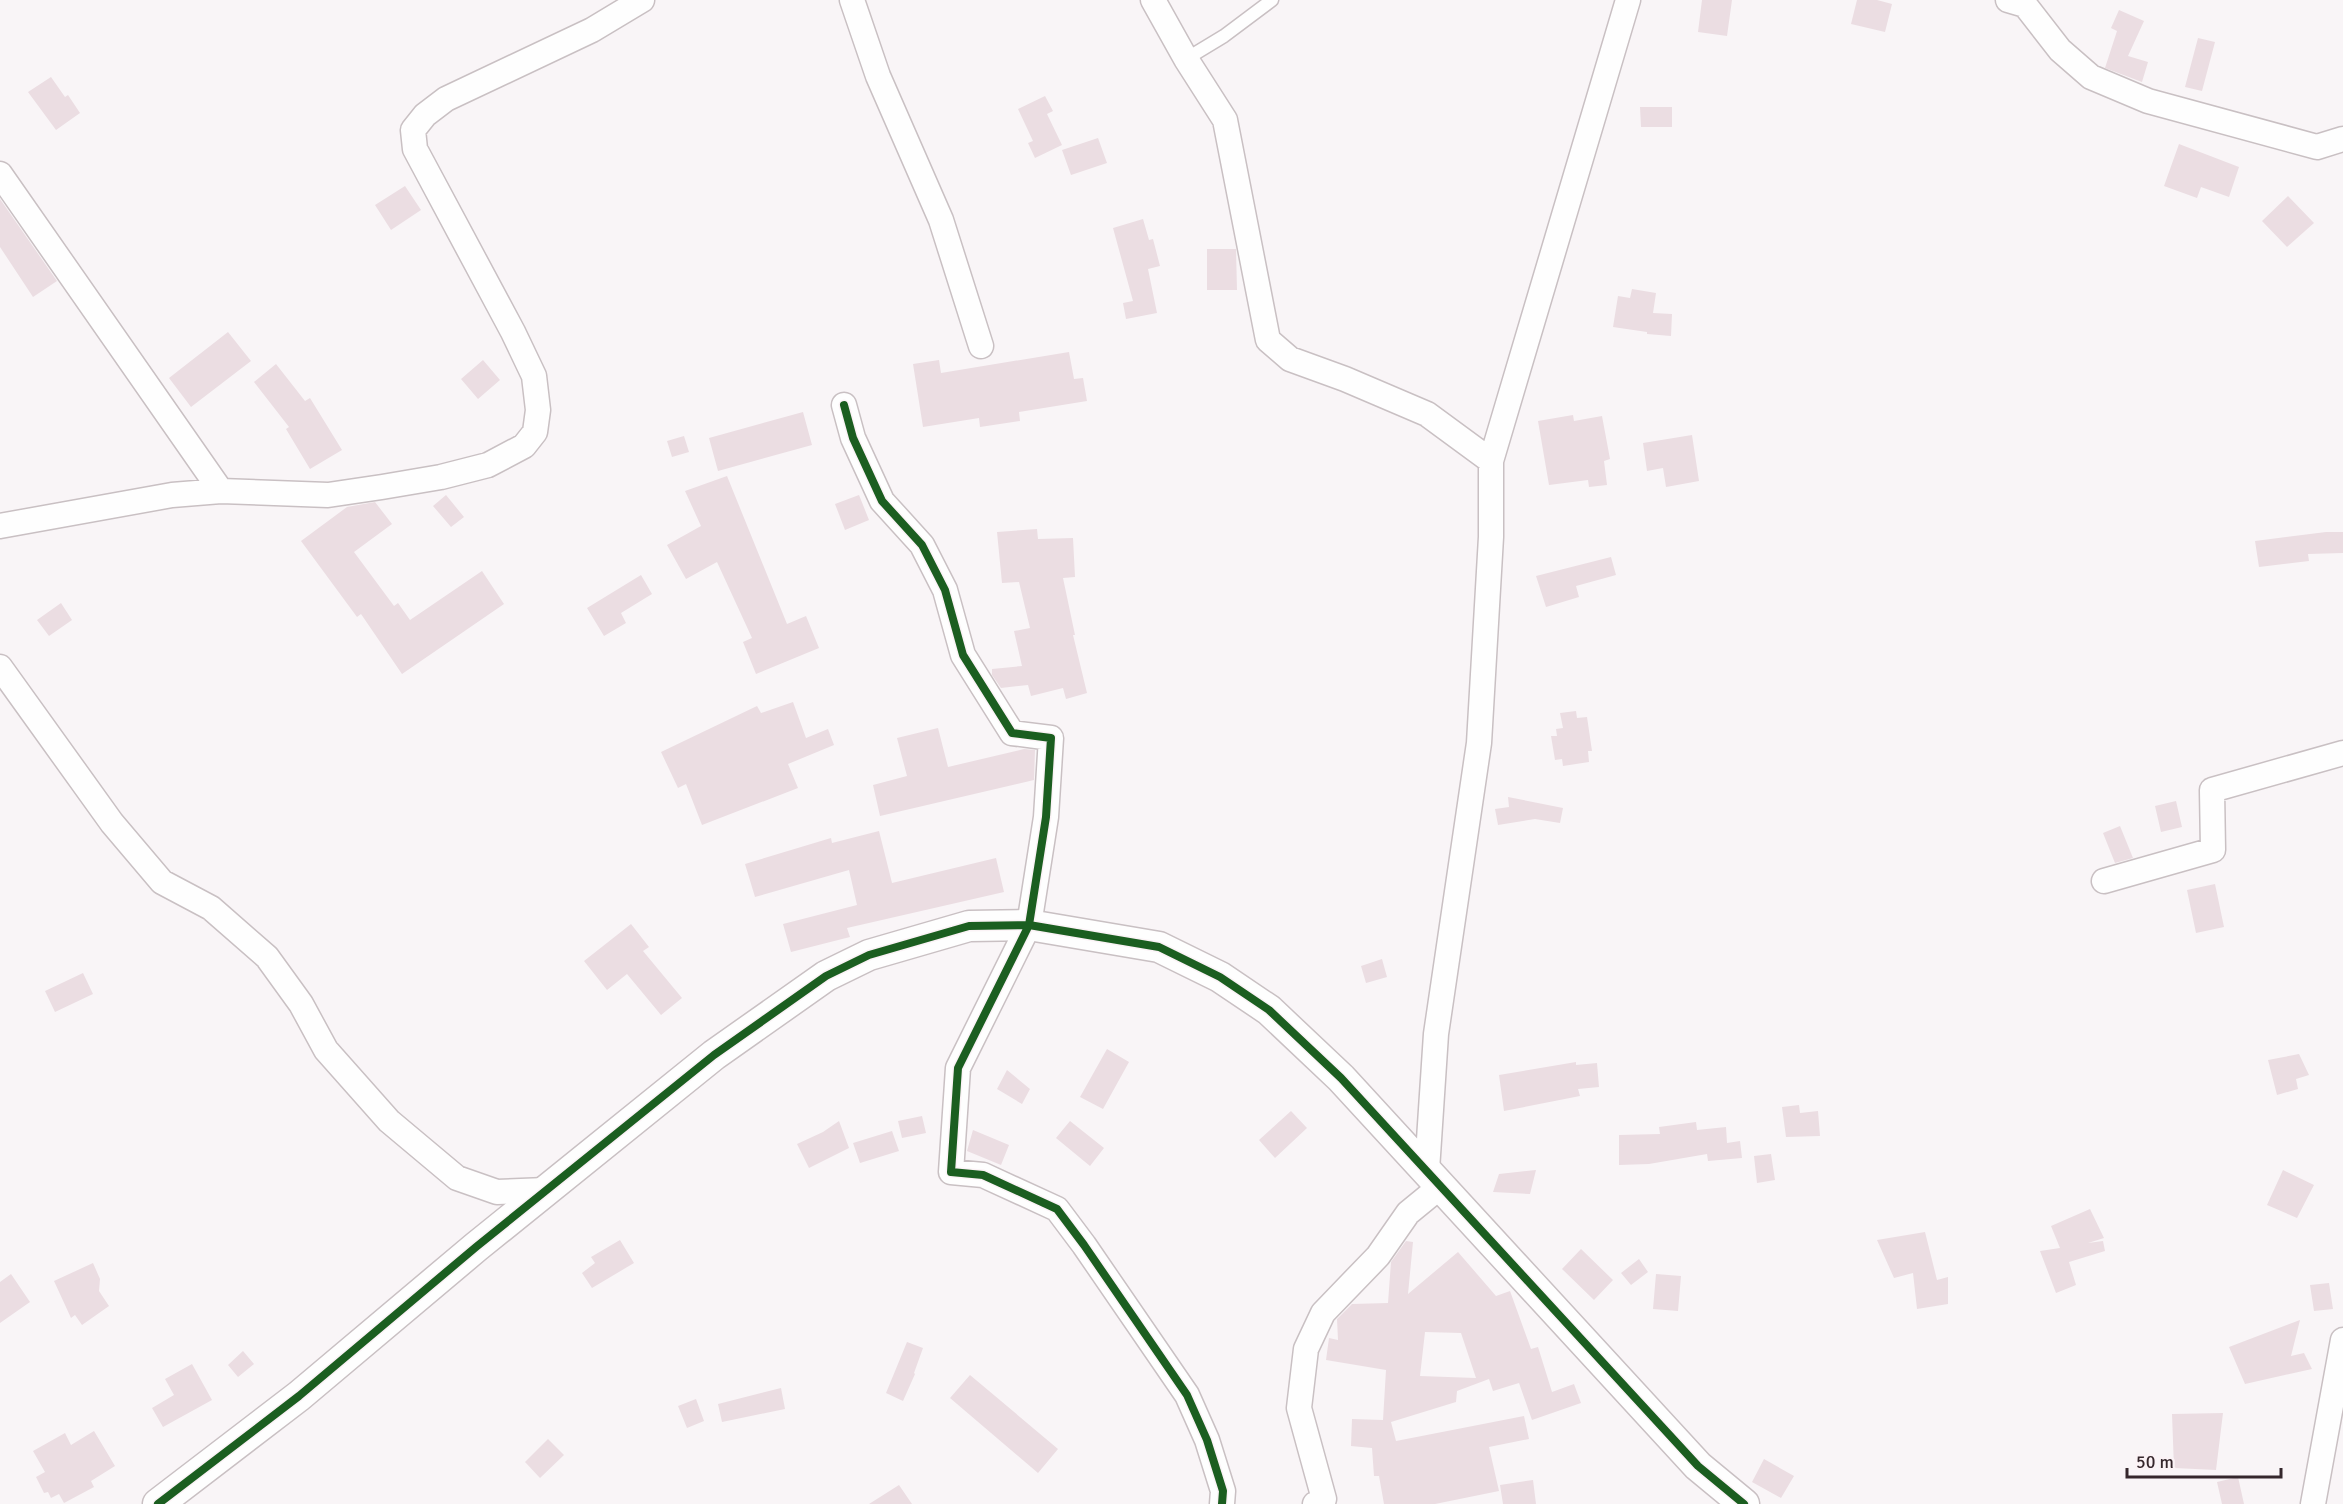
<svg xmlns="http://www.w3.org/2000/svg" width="2343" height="1504" font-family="Signika,sans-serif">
<rect width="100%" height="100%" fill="#f9f5f7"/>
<path fill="#ebdde2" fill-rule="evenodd" d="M1702,0H1732L1727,36L1698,32Z
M1857,0H1877L1892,4L1885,32L1851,24Z
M2119,10L2144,21L2128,56L2148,62L2142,82L2105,68L2117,31L2111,28Z
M2198,38L2215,42L2202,91L2185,87Z
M51,77L65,97L68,95L80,113L56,130L28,92Z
M1045,96L1053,111L1047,114L1062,145L1035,158L1028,143L1033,141L1018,109Z
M1640,107H1672V127H1641Z
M1098,138L1107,163L1071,175L1062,150Z
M2179,144L2239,167L2229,197L2201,187L2197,198L2164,186Z
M405,186L421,210L391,230L375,205Z
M2288,196L2314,223L2287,247L2262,221Z
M0,199L57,281L33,297L0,247Z
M1143,219L1149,240L1153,239L1160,266L1148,269L1157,313L1126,319L1123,303L1133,301L1113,228Z
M1207,249H1236L1237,290H1207Z
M1632,289L1656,293L1653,313L1672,314L1671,336L1647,334V332L1613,327L1618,296L1630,298Z
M228,332L251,361L191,407L169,378Z
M1069,352L1074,379L1083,378L1087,401L1019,412L1020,421L980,427L979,418L923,427L913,364L939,360L941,373Z
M483,360L500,380L478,399L461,379Z
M276,364L305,401L310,398L342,450L310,469L286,429L289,427L254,382Z
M803,412L812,445L718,471L709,438Z
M1573,415L1574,421L1602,416L1610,459L1604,461L1607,485L1589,487L1588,480L1549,485L1538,421Z
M1692,435L1699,481L1666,487L1663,468L1647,471L1643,443Z
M684,436L689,452L672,457L667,441Z
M727,476L787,624L806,616L819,648L756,674L743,642L752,638L717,562L686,579L667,545L701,526L685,491Z
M446,495L464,517L451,527L433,506Z
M859,495L869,520L845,530L835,504Z
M375,502L392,524L354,552L394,606L398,603L410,620L482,571L504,604L402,674L361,614L357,617L301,541L347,507Z
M1037,529L1038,539L1073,538L1075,577L1063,578L1075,635H1073L1087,693L1066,699L1063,688L1031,696L1028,685L1001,688L992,675V669L1022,666L1014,631L1030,628L1019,582L1002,583L997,532Z
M2326,532H2343V553L2308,554L2309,561L2259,567L2255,541Z
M1611,557L1616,575L1576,586L1579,597L1546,607L1536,576Z
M641,575L652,594L621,613L626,623L604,636L587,608Z
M61,603L72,620L49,636L37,620Z
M793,702L806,738L828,729L834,745L788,764L798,788L702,825L686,784L678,788L661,752L757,706L761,713Z
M1576,711L1577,718L1587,717L1592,751H1588L1589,762L1563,766L1562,759L1555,760L1551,736H1557L1556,729L1563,728L1560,713Z
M938,728L948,767L1024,749L1035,750L1034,780L880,816L873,785L907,776L897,738Z
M1508,797L1563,808L1560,823L1535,819L1498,825L1495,809L1509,807Z
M2176,801L2182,827L2161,832L2155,806Z
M2120,826L2133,858L2115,863L2103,833Z
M879,831L892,883L996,858L1004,892L847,928L850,937L791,952L783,924L857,905L849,870L755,897L745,864L831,838L832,843Z
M2215,884L2224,927L2196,933L2187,890Z
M631,924L649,947L643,951L682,998L661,1015L627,974L607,990L584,961Z
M1382,959L1387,977L1366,983L1361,966Z
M83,973L93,994L55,1012L45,991Z
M1107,1049L1129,1062L1103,1109L1080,1097Z
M2299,1054L2309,1075L2296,1079L2298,1089L2277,1095L2268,1060Z
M1576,1062V1065L1597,1063L1599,1087L1578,1089L1580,1096L1504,1111L1499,1075Z
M1007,1070L1030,1089L1022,1104L997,1089Z
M1799,1105L1800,1113L1818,1111L1820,1136L1786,1137L1782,1107Z
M1291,1111L1307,1128L1275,1158L1259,1140Z
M922,1116L926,1133L902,1138L898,1121Z
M839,1121L849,1148L809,1168L797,1144L823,1132Z
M1070,1121L1104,1148L1090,1166L1056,1138Z
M1696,1122L1697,1130L1726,1127L1727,1143L1740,1141L1742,1158L1708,1161L1707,1154L1649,1164L1619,1165V1135L1660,1134L1659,1127Z
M973,1130L1009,1145L1001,1165L967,1151Z
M892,1131L899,1151L860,1163L853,1143Z
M1771,1154L1775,1180L1757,1183L1754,1156Z
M1536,1170L1530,1194L1493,1192L1499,1174Z
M2283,1170L2314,1185L2297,1218L2267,1205Z
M2090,1209L2104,1238L2088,1243L2103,1241L2105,1251L2069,1262L2076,1285L2056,1293L2040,1251L2060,1248L2051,1226Z
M1925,1232L1937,1280L1948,1277V1304L1917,1309L1913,1273L1894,1278L1877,1240Z
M620,1240L634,1263L592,1288L582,1273L595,1263L591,1257Z
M1406,1241L1413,1242L1408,1294L1458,1252L1496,1296L1510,1291L1531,1349L1538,1347L1552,1392L1574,1384L1581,1403L1532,1420L1519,1383L1493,1391L1489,1379L1457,1391L1456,1402L1391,1422L1396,1441L1524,1416L1529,1439L1489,1447L1499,1491L1435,1504H1384L1379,1476H1374L1372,1448L1351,1446L1352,1419L1383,1420L1386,1370L1326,1360L1329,1338L1338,1340L1337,1319L1352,1304L1388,1303L1391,1262ZM1425,1332L1461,1333L1476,1378L1420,1376Z
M1581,1249L1613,1280L1594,1300L1562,1269Z
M1639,1259L1648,1272L1631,1285L1621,1273Z
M93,1263L100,1279L99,1291L109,1306L82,1325L75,1315L71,1318L54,1281Z
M11,1274L30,1302L0,1323V1282Z
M1656,1274L1681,1276L1678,1311L1653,1309Z
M2329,1283L2333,1309L2314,1311L2310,1285Z
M2300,1320L2291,1356L2304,1353L2312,1369L2245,1384L2229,1347Z
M907,1342L923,1348L914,1373L915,1374L903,1401L886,1393Z
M243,1351L254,1364L238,1377L228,1365Z
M192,1364L212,1400L163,1427L152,1408L174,1395L165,1379Z
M970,1375L1058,1449L1038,1473L950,1398Z
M781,1388L785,1409L722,1422L718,1404Z
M696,1399L704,1421L687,1428L678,1406Z
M2223,1413L2216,1470L2174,1468L2172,1414Z
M94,1431L115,1466L91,1481L94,1487L64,1503L59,1494L51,1498L48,1492L44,1493L36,1477L45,1472L33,1451L65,1433L71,1445Z
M548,1439L564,1455L540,1478L525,1462Z
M1764,1459L1794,1476L1781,1498L1752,1482Z
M2238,1477L2244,1504H2222L2217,1482Z
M1533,1480L1536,1504H1503L1500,1485Z
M899,1485L912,1504H869Z"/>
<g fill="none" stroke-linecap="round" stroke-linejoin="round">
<defs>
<path id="service" d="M1186,59L1224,36L1272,0"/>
<path id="minor" d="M852,0L878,76L941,220L981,346
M1153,0L1186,59L1225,120L1268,340L1290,359L1345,379L1427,414L1491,461
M2008,0L2025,5L2060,50L2091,77L2148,101L2317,147L2343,139
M0,174L221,491
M844,405L853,438L882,501L922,545L945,590L963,655L1012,733L1051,738L1046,817L1029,925L958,1068L951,1172L983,1175L1057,1209L1084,1245L1187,1395L1207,1440L1223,1491L1222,1504
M0,526L172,495L221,491L328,495L382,487L441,477L488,465L524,446L535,432L538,410L534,376L513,332L415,149L413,130L425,115L446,99L592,30L642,0
M0,667L112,823L162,882L211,908L267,957L301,1004L326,1050L389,1121L457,1178L497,1192L546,1190
M2104,881L2213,850L2212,790L2343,753
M1427,1170L1436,1034L1479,743L1491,537V461L1628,0
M1315,1504L1324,1499L1299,1408L1306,1349L1323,1313L1378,1256L1408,1213L1441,1186
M2313,1504L2343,1340"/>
<path id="tertiary" d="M158,1504L299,1396L476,1247L714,1055L826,976L869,955L969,926L1029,925L1159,947L1220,977L1269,1010L1341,1078L1698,1466L1744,1504"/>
</defs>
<use href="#service" stroke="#c9c0c3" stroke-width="15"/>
<use href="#minor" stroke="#c9c0c3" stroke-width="27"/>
<use href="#tertiary" stroke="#c9c0c3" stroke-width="33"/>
<use href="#service" stroke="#fefefe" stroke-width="12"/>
<use href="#minor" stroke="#fefefe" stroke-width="24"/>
<use href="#tertiary" stroke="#fefefe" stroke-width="30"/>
<defs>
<path id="cycleway" d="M844,405L853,438L882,501L922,545L945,590L963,655L1012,733L1051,738L1046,817L1029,925L958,1068L951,1172L983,1175L1057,1209L1084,1245L1187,1395L1207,1440L1223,1491L1222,1504
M158,1504L299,1396L476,1247L714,1055L826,976L869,955L969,926L1029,925L1159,947L1220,977L1269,1010L1341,1078L1698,1466L1744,1504"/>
</defs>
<use href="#cycleway" stroke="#fbf3f6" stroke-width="11"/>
<use href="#cycleway" stroke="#1b5e20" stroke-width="8"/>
</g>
<path d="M2127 1468v9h154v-9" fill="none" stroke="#35272c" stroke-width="3"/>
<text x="2136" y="1468" font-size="18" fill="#35272c" stroke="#fbf3f6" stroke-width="4.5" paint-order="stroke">50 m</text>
</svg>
